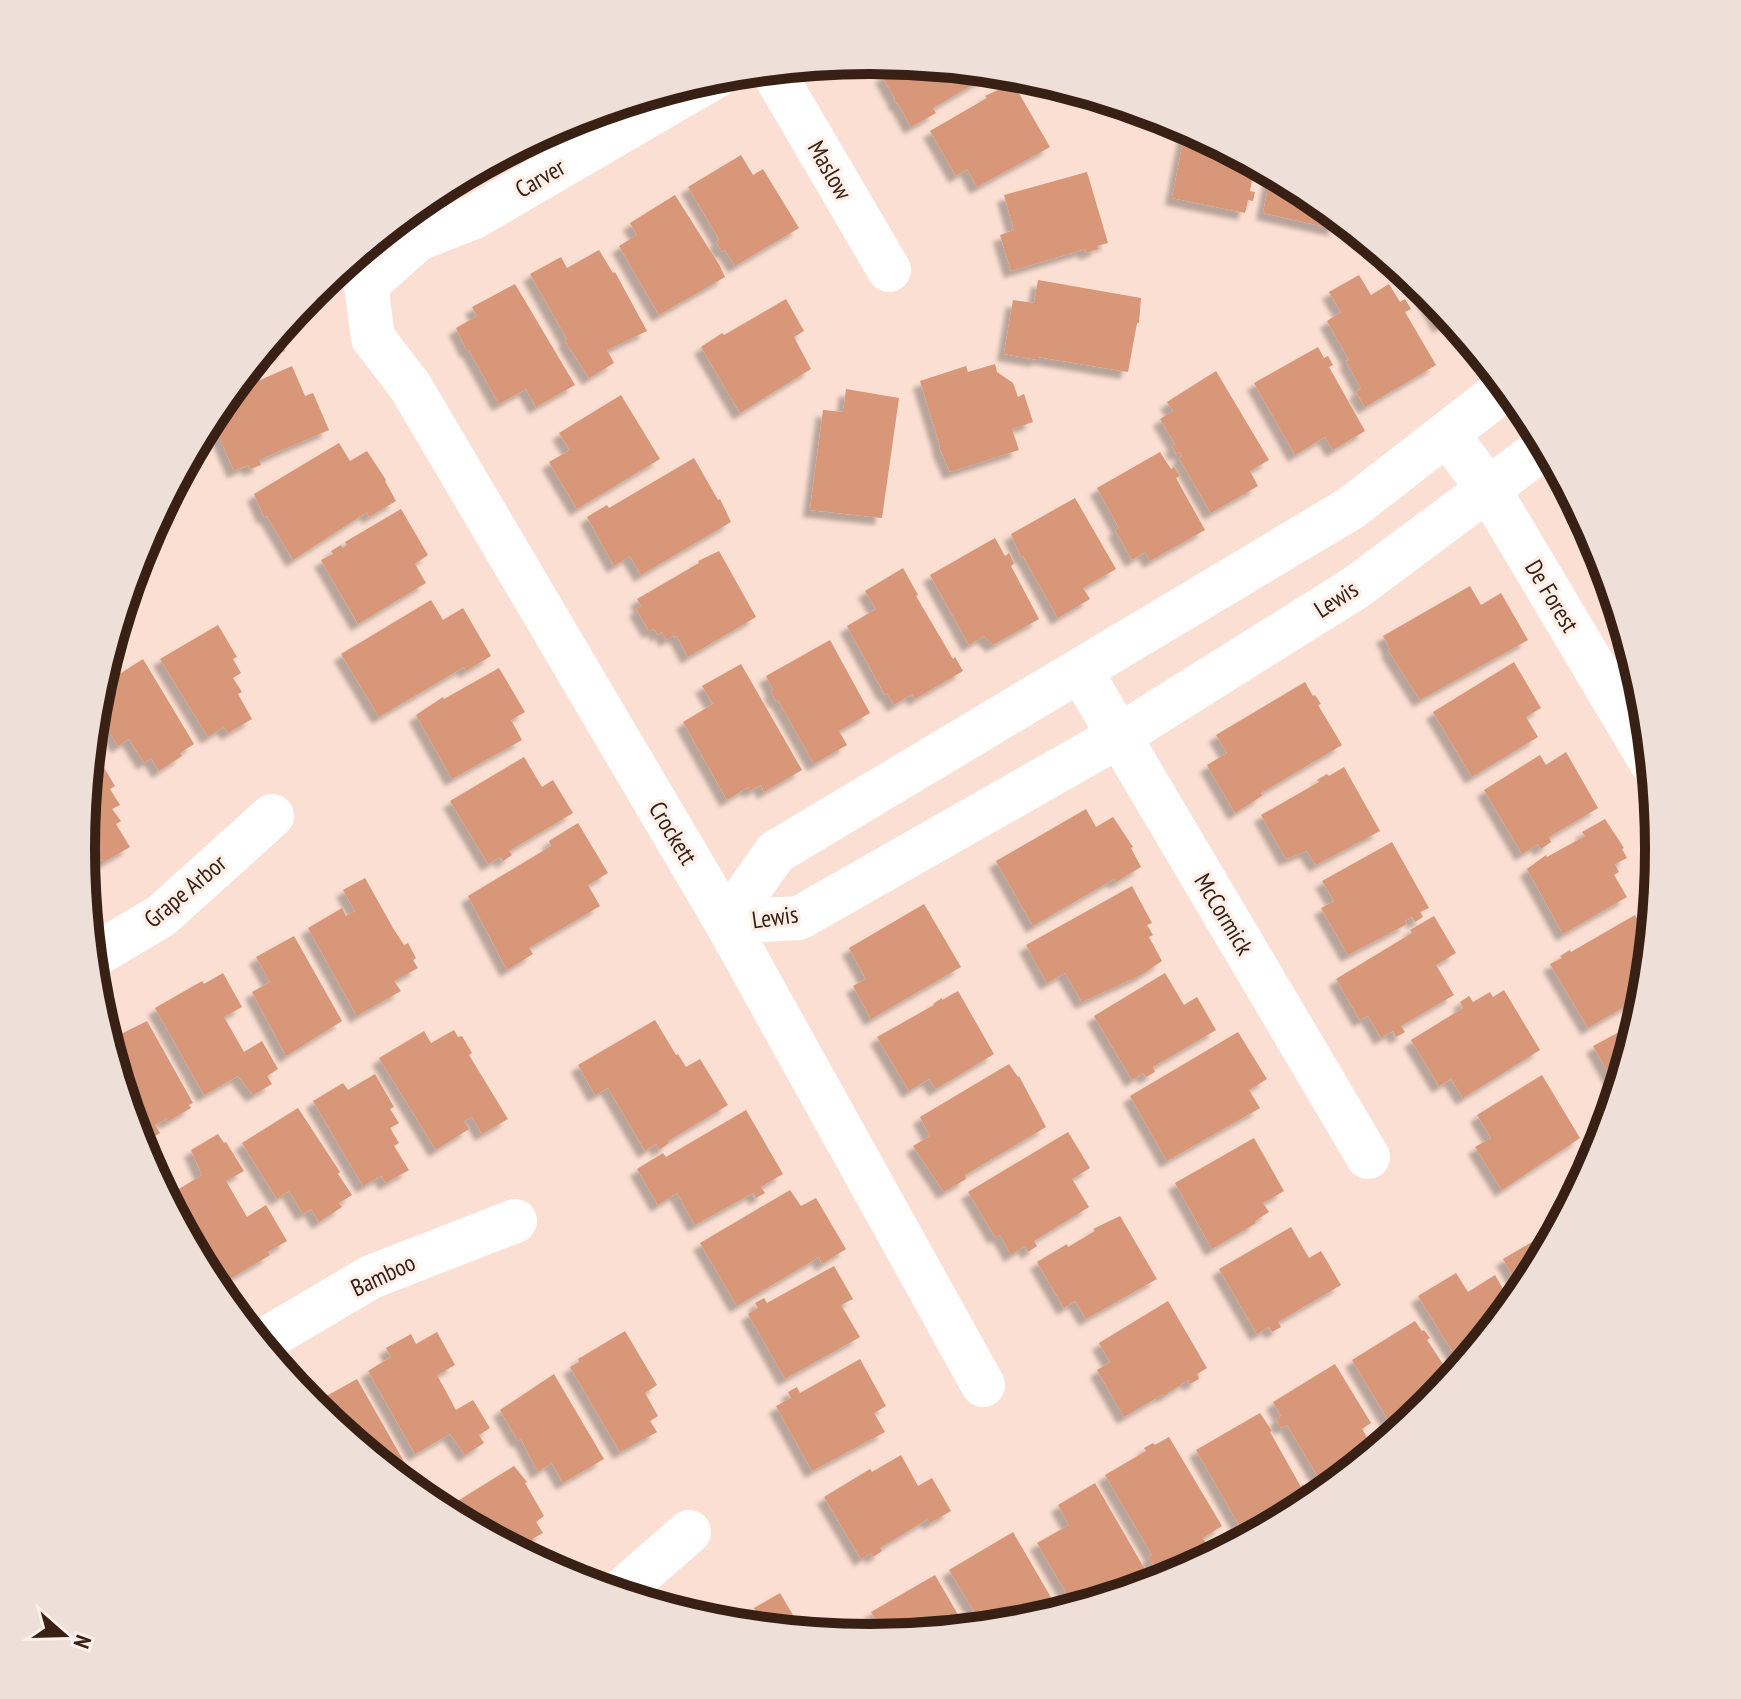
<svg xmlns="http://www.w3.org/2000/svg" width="1741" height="1699" font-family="'PT Sans Narrow',sans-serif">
<defs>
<filter id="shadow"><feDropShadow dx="-7" dy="7" stdDeviation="2" flood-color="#0004"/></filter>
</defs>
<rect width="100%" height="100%" fill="#fbdfd2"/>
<path fill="#d79778" filter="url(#shadow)" d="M893,62L941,67L994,72L933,108L936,113L911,127L899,105L894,101L895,99L882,76L896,67Z
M1013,83L1050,147L977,187L967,169L956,176L930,131L987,98L985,96Z
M1186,127L1255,164L1250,191L1255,192L1253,201L1248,200L1245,213L1172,198Z
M741,155L753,175L763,169L799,228L735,266L725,250L722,252L716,242L719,239L688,187Z
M1087,172L1108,243L1097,246L1098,249L1086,253L1085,249L1011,271L1000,235L1014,230L1004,195Z
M1271,173L1309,193L1338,216L1335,229L1263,213Z
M675,195L720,266L725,277L659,315L619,246L637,235L630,223Z
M599,250L613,273L615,272L647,331L607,350L614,363L589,378L565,341L567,339L530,274L561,257L567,268Z
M1359,275L1371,295L1389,284L1400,302L1405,299L1411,309L1405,312L1436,365L1365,407L1356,392L1361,388L1346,361L1349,360L1327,321L1341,312L1329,292Z
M1038,280L1141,298L1139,323H1137L1128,372L1038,357V360L1004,354L1013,300L1034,303Z
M1414,280L1429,292L1452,319L1440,326Z
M515,284L575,385L536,407L526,389L499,404L469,350L467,351L456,328L477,316L472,307Z
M786,299L804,331L794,337L811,369L740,413L701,347L722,333L724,335Z
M277,334L285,351L252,365L270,343Z
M1318,347L1324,358L1328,356L1333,365L1329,367L1365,431L1333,450L1325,437L1295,455L1254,383Z
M995,364L997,372L1013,383L1018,397L1024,394L1033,422L1012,429L1019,450L950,472L939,447L940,446L920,381L966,366L968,372Z
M292,366L305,396L313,393L329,430L259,460L261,465L250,469L248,465L234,471L211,417L214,411L228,394Z
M1216,371L1269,460L1250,471L1258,486L1211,513L1179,458L1182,456L1180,452L1176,454L1172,446L1175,444L1160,419L1173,411L1167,402Z
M846,389L899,398L882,518L810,510L823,410L843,412Z
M621,395L660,459L577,509L549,462L570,450L559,433Z
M339,443L350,461L367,451L386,480L385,481L396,501L369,517L367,512L293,560L267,516L264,517L254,494Z
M1160,452L1171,469L1174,467L1180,476L1176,478L1205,530L1150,561L1145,552L1132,560L1115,530L1119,528L1097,488Z
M694,458L718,500L720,499L731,522L641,575L630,556L614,566L587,517L607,505L609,508Z
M1075,498L1116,569L1083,588L1090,599L1058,618L1023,556L1021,557L1011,534Z
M401,509L428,555L415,564L426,583L358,624L321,560L333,554L331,551L341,545L343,548L347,545L345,542Z
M995,538L1005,556L1009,553L1014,563L1011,566L1039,619L993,645L984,636L969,645L930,575Z
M719,551L756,617L688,657L677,636L675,638L674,635L666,640L662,632L658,635L654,629L649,631L636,609L641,606L637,599L699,563L698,561Z
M903,568L918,595L916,596L953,659L955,657L963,671L915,699L912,694L894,705L887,693L885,695L847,626L876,609L865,591Z
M1470,586L1481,605L1501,593L1528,640L1420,700L1388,650L1390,649L1383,636Z
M431,600L443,620L463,608L491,656L466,671L464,667L379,717L341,654Z
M218,625L237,657L233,659L241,673L233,678L242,692L238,694L252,719L228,733L224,727L208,737L160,659Z
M830,640L870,713L839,731L847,745L814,764L778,700L776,701L771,691L773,690L766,676Z
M143,659L194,744L180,753L182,756L159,771L151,758L144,763L129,739L118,746L95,709L102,675L107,682Z
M1514,662L1541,708L1526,717L1538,737L1472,777L1433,712Z
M741,664L802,770L764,792L761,785L750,791L748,787L727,800L683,722L713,704L702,686Z
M499,668L525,712L511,720L522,740L452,779L416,715L443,697L444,699Z
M1305,682L1313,696L1315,695L1321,704L1318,705L1342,745L1261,793L1262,796L1235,813L1207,765L1227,753L1216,735Z
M94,751L115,786L110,789L120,805L112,809L121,821L116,824L130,847L104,862L102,859L89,867L85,860L82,862L81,849L90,754Z
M1566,752L1598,808L1549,837L1551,842L1541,849L1538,844L1522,854L1484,790L1540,755L1546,765Z
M524,757L542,787L553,780L573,813L509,851L512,855L503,861L500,857L488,864L450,801Z
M1344,767L1380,831L1316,865L1307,851L1286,859L1261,815L1319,782L1317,780L1327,774L1329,776Z
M1086,809L1096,827L1113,817L1133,847L1131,848L1141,867L1116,882L1114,879L1033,926L996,861Z
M1605,819L1624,848L1622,849L1627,858L1615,864L1619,872L1614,875L1627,897L1563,934L1527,869L1546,855L1547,857L1585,836L1582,832Z
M578,823L608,873L588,885L600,906L529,948L533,954L507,970L468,896L551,846L549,841Z
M1392,842L1429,908L1420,912L1423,917L1415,922L1412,917L1405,921L1407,924L1348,955L1321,908L1334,901L1322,881Z
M365,878L393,928L404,945L408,943L416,958L413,960L418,968L394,981L401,991L357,1016L308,928L342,908L346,916L355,911L343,890Z
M1132,886L1152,923L1147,925L1153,935L1149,937L1162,961L1143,974L1082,1002L1065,973L1047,983L1026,945Z
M924,904L961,967L871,1019L853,986L866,979L849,948Z
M1635,915L1651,942L1650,948L1641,954L1648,968L1646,994L1588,1028L1550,964L1562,958L1560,956L1570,950L1571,952Z
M1434,916L1456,953L1436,965L1454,995L1401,1026L1405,1032L1396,1037L1393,1031L1381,1038L1368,1016L1360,1020L1336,979L1412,933L1410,930Z
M294,936L342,1021L286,1056L252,992L270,982L256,957Z
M223,973L242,1007L224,1017L244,1052L262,1041L278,1069L267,1076L272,1084L253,1095L238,1076L204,1095L155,1008L202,981L204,984Z
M1165,973L1184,1005L1197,997L1216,1030L1153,1067L1155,1072L1146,1077L1143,1073L1132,1080L1094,1016Z
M1504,990L1540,1050L1463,1098L1451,1079L1439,1086L1411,1040L1463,1008L1460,1002L1469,996L1473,1002L1490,992L1493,997Z
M958,991L994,1054L936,1089L929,1079L909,1091L877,1037L934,1005L933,1004L942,998V1000Z
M655,1020L676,1055L678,1054L686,1067L700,1059L728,1105L668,1141L669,1143L659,1150L656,1144L645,1151L608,1088L595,1095L578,1065Z
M147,1021L193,1103L189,1105L191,1108L167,1122L166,1119L155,1125L160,1133L147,1141L143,1132L136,1136L115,1065L117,1064L107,1041Z
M1640,1021L1618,1090L1593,1046Z
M454,1030L458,1037L462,1036L472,1053L469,1055L508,1119L482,1134L472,1117L464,1121L469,1129L436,1150L379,1058L424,1031L431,1043Z
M1238,1032L1267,1079L1249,1090L1260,1108L1167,1161L1130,1096Z
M1009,1064L1018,1077L1019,1076L1046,1127L965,1175L966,1179L944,1192L913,1146L930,1136L920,1117Z
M375,1074L394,1107L390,1109L399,1123L390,1128L399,1143L394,1146L409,1170L386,1183L381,1176L363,1186L313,1101L343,1083L348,1090Z
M1542,1075L1580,1138L1502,1190L1475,1147L1491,1138L1477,1115Z
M298,1108L340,1172L338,1174L352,1195L339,1203L342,1207L319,1222L311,1209L303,1214L289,1191L277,1199L242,1143Z
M746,1110L783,1174L761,1187L765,1193L756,1198L753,1193L695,1225L677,1193L658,1205L637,1169L663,1153L666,1157Z
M1068,1132L1090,1168L1072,1179L1089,1207L1034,1241L1037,1246L1028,1252L1025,1246L1011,1255L1000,1235L995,1237L968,1192Z
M218,1134L224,1143L226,1142L244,1171L226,1181L247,1217L266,1205L287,1241L268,1252L270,1255L225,1282L207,1253L204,1255L169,1195L202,1175L191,1150Z
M1254,1138L1284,1191L1263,1203L1269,1212L1255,1221L1256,1223L1212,1249L1175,1183Z
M790,1190L801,1206L816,1198L846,1249L822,1264L819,1257L737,1306L700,1243Z
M1120,1216L1157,1279L1086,1319L1075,1301L1064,1308L1037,1262L1067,1244L1068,1247L1095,1231L1093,1229Z
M1561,1225L1527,1288L1523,1293L1503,1259Z
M1291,1227L1309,1258L1321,1251L1341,1285L1278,1322L1281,1327L1272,1332L1269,1327L1257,1334L1219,1269Z
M834,1266L853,1299L841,1305L860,1337L785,1379L748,1314L758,1308L755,1303L764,1298L767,1303Z
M1456,1273L1468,1292L1495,1275L1513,1306L1462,1367L1418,1296Z
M1168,1301L1207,1368L1197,1374L1199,1379L1190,1384L1188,1380L1164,1396L1163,1394L1124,1417L1097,1370L1110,1362L1099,1343Z
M1415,1321L1422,1331L1424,1330L1430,1338L1427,1340L1453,1379L1428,1408L1394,1430L1352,1360Z
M625,1331L657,1385L645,1393L658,1416L650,1421L657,1432L620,1452L570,1367L579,1362L578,1359Z
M437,1332L455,1365L437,1375L456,1410L473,1400L490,1428L479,1435L484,1443L465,1455L450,1434L415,1454L368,1371L391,1357L386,1348L411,1334L416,1344Z
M860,1359L886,1406L874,1413L885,1432L812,1471L776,1406L791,1398L788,1392L797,1387L800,1393Z
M1335,1364L1371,1423L1362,1429L1374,1449L1321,1482L1287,1425L1281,1428L1276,1419L1281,1416L1273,1402Z
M554,1374L604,1459L563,1483L552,1463L538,1472L521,1439L518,1441L500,1410Z
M357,1379L406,1465L392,1473L320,1414L314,1403Z
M1260,1413L1272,1431L1270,1432L1301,1487L1303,1484L1312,1501L1280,1520L1272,1506L1239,1525L1196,1450Z
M1169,1437L1222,1526L1203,1538L1214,1557L1164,1582L1148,1557L1152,1555L1105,1475L1146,1451L1144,1448L1153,1443L1155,1445Z
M901,1455L918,1486L932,1478L951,1511L930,1523L928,1519L880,1548L882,1551L873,1557L871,1553L861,1559L824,1497L870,1469L872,1472Z
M514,1466L527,1482L525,1483L544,1516L536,1522L543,1533L532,1539L547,1564L544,1566L471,1527L456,1502Z
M1095,1483L1154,1585L1075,1609L1073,1606L1071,1608L1065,1597L1068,1596L1037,1543L1069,1525L1058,1505Z
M1013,1532L1060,1613L1024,1624L1005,1626L1003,1622L995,1627L984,1628L949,1570Z
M935,1575L967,1630L886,1637L882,1631L877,1634L872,1624L877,1621L871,1612Z
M780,1593L803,1632L743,1626L752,1621L756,1627L763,1623L754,1608Z"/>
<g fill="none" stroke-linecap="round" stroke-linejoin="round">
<path stroke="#fff" stroke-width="44" d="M772,70L889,270
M718,75L474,217L418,239L366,285L373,338L410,386L726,922L983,1385
M1447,434L1489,490L1651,762
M1080,670L1368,1157
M726,922L799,918L1119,736L1355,588L1546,446
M726,922L776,852L1351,508L1507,387
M92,957L161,916L272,816
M259,1343L371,1277L515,1221
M618,1594L689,1532"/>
</g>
<g text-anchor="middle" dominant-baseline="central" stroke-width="7" stroke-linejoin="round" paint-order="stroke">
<g font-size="24" fill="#392014" stroke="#fef0e9">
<text transform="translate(830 170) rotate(60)">Maslow</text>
<text transform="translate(540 178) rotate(-30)">Carver</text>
<text transform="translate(1552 596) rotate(59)">De Forest</text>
<text transform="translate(1336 599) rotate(-33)">Lewis</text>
<text transform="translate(673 833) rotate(59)">Crockett</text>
<text transform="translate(185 891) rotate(-40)">Grape Arbor</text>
<text transform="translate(1224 914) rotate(59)">McCormick</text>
<text transform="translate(775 917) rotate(-8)">Lewis</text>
<text transform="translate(383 1275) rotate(-25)">Bamboo</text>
</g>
</g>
<path d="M0 0H1741V1699H0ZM95 849a775 775 0 1 1 1550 0a775 775 0 1 1-1550 0Z" fill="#eedfd8" fill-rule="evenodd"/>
<path fill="none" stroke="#392014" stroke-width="10" d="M95 849a775 775 0 1 1 1550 0a775 775 0 1 1-1550 0Z"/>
<g transform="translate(64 1635) rotate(110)" stroke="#fef0e9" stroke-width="6" paint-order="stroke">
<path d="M0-6L14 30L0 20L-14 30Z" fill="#392014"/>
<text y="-12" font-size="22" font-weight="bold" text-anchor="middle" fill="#392014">N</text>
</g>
</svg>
